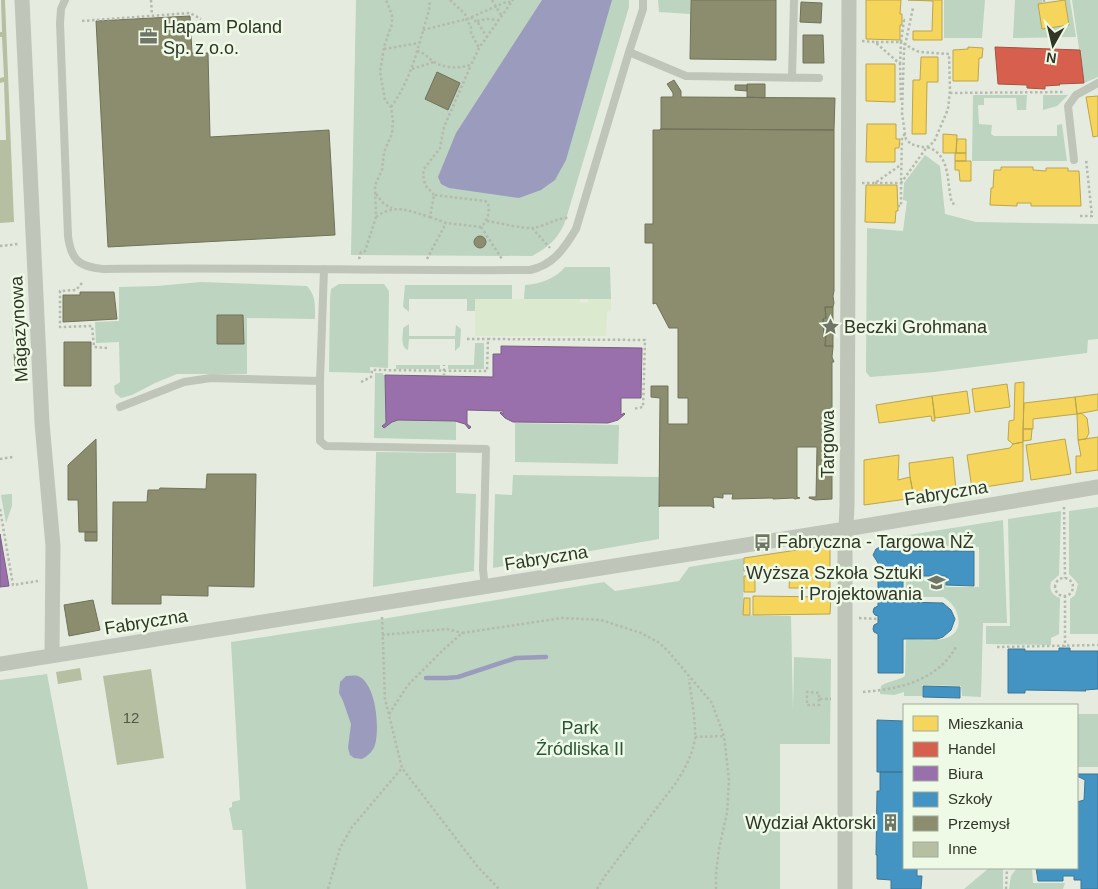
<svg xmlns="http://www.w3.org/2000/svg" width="1098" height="889" font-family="Helvetica,sans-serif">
<rect width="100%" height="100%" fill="#e5ecdf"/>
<path fill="#bcd4c0" d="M356,0H629V7L566,219C560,237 549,247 532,256L351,255Z
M658,0H690V14L659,12Z
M944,0H985L982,38H944Z
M1015,0H1042V4L1038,5L1042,29L1069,24L1065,0H1070L1076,37L1013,38Z
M1072,0H1098V77L1084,83Z
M973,95H1027L1026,110H1017L1016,98H984V105H978L979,124L992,125L991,134L994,136H1057V125L1062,124L1067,161H972Z
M1043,95H1068L1057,106L1043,110Z
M925,155L940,166L945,214L976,222L1098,224V339L1088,340L1087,353L934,372L870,377L866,372L867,228L903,231L907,201L903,200L904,183Z
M565,267H610L611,299H524L525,285C539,284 555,279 565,267Z
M201,282L307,286C316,296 315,305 315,319L247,318V374H177L155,383L132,395L121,398L115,393L114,386L120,382L119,342L96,343L95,322L119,321V287L157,286Z
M339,284H384L389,291L388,368L370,367V373L329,372L330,298L331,289Z
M405,285H512V299H475V311H467V299H409V312L403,307Z
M409,324V336H455L456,325L461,329L460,346L455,351V339H409L408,350C400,347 403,336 403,328Z
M20,325L22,326V346L21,348L17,351H15L12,328L14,326Z
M475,343H484V369H448V365H474Z
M396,365H440V369H396Z
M375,373H383V375H385L386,423L398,420L456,421V440L374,438Z
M515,423L619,425L618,464L515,462Z
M376,452L456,453V493L476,494L474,571L373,587Z
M513,475L659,477V539L493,568L495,494L512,495Z
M10,494H12V506L6,523L1,495Z
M1098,507V634H1070V599L1075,595L1078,584L1074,579L1069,574V511Z
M1061,511L1059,575L1051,582C1049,590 1052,595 1060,598L1059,634L1051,638V645L986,644V626H1010L1008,519Z
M1003,520L1007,623H983L981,697L962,696L961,686L922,685V696H904V692L894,695L880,694L881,686C888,681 897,681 905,676L906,640C918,639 934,642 946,638C967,632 959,605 943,597H906V579H945L946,587H979V547L892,546L883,539Z
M744,558L743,615L791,616L793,712L794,657L831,659L830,744H780V889H246L242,830H233L229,808L232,807V802L240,800L231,642L382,619L604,582L615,591L679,581L689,567Z
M47,674L88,889H0V680Z
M1077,714H1098V767H1077Z
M989,868H1003V889H964Z
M1017,868H1032L1033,883H1065L1063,889H1009L1011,876Z"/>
<path fill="#dbeace" d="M475,299H580V303H588V299H611V311L607,312L606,336H475Z"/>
<path fill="#9b9cbd" d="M542,0H612L566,160L555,180L541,190L519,198L449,188L441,184L438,177L456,133Z
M346,676C350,676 354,675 358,676C376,683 380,728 375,745C373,751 368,756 362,759L354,758L350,755L348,748L351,724L343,701L339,693L340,682Z"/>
<path fill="#f6d55c" stroke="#bba54c" d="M866,0H901L900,14H902V25H900V40L866,39Z
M908,0H942V40H913V31H932L933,1Z
M1065,0L1069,25L1042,29L1038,4Z
M968,47L983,48L982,58H979L978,81H953V50L968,49Z
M921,57H938V82H927L926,134H912L913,80H920Z
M866,64H895V102L866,101Z
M1098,96V136L1093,137L1086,97Z
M867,124H896V139H900L899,148H895V162H866Z
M943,134L957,135L956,153H943Z
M957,139H966V153H956Z
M955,153H966V161H955Z
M955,161H971V181H960L959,170H955Z
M1001,167H1033V170L1046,171V168H1068V171H1079L1081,206H1031V203H1017V206L990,205L991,188H993L994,170H1001Z
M866,185H897L898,211H896L895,223L865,222Z
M1024,382L1023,442L1013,444L1008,440L1009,421L1014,420L1015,383Z
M1007,384L1010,407L975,412L972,389Z
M967,391L970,413L935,418L932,396Z
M1098,394V410L1077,414L1075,397Z
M932,396L935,421H932L931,416L879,423L876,405Z
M1075,397L1077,414L1033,419V429H1023L1024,403Z
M1081,413L1087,418L1089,433L1086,439L1078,440L1077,414Z
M1023,429H1032L1031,440L1023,441Z
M1098,437V470L1076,473V456H1081L1078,440Z
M1065,439L1071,474L1031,480L1026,445Z
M1023,442V481L972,489L967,455L1010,448L1013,444Z
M899,455L898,480L910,477L914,498L864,505V460Z
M953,457L956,491L914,498L910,477L909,463Z
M830,545V588H789L790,573H767V568H756V572L744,571V558Z
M744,576H755V592H744Z
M753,596L831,597L830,614L753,615Z
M744,598H750V615H743Z"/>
<path fill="#d6604d" stroke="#a45342" d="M995,47L1080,50L1084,83L1059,84L1060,85L1045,86V89L1027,88V85L998,84Z"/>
<path fill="#9970ab" stroke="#7a5e83" d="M501,346L642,348L641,398H621V415L624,413L625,414L618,420L608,423L513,422L505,418L500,413L501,412L503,414V411L467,410V424L471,427L469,429L465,424L455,421L398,420L392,422L384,428L382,426L386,423L385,375L493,377V354H501Z
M0,534L9,586L0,587Z"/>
<path fill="#4393c3" stroke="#3d7794" d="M882,546H885L890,551H974V586L946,585V576H903V602L943,603L951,610L955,619L951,630L943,637L937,639H903V673H878V634L874,632L873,629L874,625L878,623V616L875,615L873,612L874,608L878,606V563L873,555L876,549Z
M1059,648H1070V651H1098V689L1085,690L1086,691L1025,690V693H1008V649H1025V651H1059Z
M923,686L960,687V698L923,697Z
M877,720L904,721V772H877Z
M880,772H904V868H917V876H922L921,889H891V880L877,879V855H876L877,791H880Z
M1077,774H1098V889H1081V880H1074V876H1063V881H1038L1036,868H1077V802L1084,800L1085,780L1077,776Z"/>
<path fill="#8c8c6e" stroke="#707259" d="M691,0H776V60L690,59Z
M801,2L822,3L821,23L800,22Z
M190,16L192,53H208L210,137L329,130L335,235L108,247L96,21Z
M803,35H823L824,63H803Z
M437,72L460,83L448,110L425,99Z
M674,80L681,91V97L835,98L834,130L661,129V97H673V93L667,84Z
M747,84H765V98L747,97Z
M735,85H747V91L735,90Z
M660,129L834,130V291L833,296L834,303L833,307H825L826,318L823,319L824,333L826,335L825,346H833V347L832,357L834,362H832V499L815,500L809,498V497H816L817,447H797V497L800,498L795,499L793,498L773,499V498L732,499L733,494H723V498L715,497L713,498L714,508L711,506H660L659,507L660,398L651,397V386H668V424H688V398H678V328H669L656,303L653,304V243H645V224H653V130H660Z
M474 242a6 6 0 1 1 12 0a6 6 0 1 1-12 0Z
M80,292H114L117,319L63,322V295H80Z
M825,307H833V346H825L826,335L824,333L823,319L826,318Z
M217,315H243L244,344H217Z
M64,342H91V386H64Z
M20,353L21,366H15L14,354Z
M96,439L97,532H79L78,500H68V465Z
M207,474H256L254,587L208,586V596L161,595V604H112L113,502H147L148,490H159L160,488L206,489Z
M85,532H97V541H85Z
M93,600L100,630L69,636L64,605Z"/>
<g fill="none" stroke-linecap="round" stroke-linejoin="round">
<path stroke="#9b9cbd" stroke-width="4.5" d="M426,678H447L458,677L516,658L546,657"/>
</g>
<path fill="#b6bfa1" d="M1,0H5L14,222L0,223V140H6L4,82L0,83V78L4,77L2,37H0V32H2Z
M80,668L82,680L58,684L56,672Z
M151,669L164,758L117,765L103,676Z"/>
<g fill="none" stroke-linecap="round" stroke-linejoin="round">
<path stroke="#b4baad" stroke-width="2.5" stroke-dasharray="2.5 2.5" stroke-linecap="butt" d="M151,0L152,15
M450,0L465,14L467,22L471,25V33L479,48
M492,0L501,15
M1044,0V3
M471,17L474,21H477L486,36
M82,21L190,13L201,19
M477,21L487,19L498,20
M423,30L467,19L506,2H511
M862,41L875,42L900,64L901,102
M876,42H901L904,20H902
M384,49L419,43
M417,51C424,52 428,58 434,62C446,69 458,68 471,65L479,48L513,0
M900,64L901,42C907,45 913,50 920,52L949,54L950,91L948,109L934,142L927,147H921L911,144L906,139L905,134L902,113L904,50L913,8
M412,69L434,62
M950,93L1063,92
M391,107C412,79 419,43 429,10L430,0
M905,134L902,137L901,183L927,147C952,155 946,183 952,203L957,205
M862,183H875L902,164
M875,183H901V206H898
M376,194L384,204L392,208
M434,195L425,185L423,174L424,169L440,148L444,127L471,65
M1080,216H1092L1086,159
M376,217C395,203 409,211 430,217L434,195L485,201L488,203C490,212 488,220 481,227L446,223L430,217
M487,221C501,223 522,229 534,228C545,226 559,217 568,218
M481,227L502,259
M532,228L550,248
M0,246L18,244
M359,259L361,252L365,251L376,217L375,185L382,170L384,152L392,134L393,120L391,107L385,100L380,72L384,47L392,24V15L386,0
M427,259L446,223
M82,283L76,290L60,291V327L92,326L94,347L107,348
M467,339H488
M444,376V365
M361,382L371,377L372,370L487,371L488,339L645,340L643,407L633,409
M0,459L13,457
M1064,507L1065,578
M0,509L13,585L38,581
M1055 587a9 9 0 1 1 18 0a9 9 0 1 1-18 0Z
M382,617L385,699L402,768L477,866L499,889
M859,618L878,619
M382,635L447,629L462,633
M997,647L1098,645
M1065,648V596
M863,692C899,689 937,681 956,647
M819,699V705H807V692L819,693V699H831
M389,714L408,685L441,652L462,633L562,618L601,620L641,633L658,642L668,651L712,703L724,736L729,780L727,813L719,849L716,874V889
M695,737L724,736
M328,889L340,848L352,827L402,768
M597,889L605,876L675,784C684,771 693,754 695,738C696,721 691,696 689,679
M1006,889L1007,868"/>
<path stroke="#bfc5b8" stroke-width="8" d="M65,0L61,9L60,23L68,236C71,260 79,267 103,269C245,267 387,271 530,270C553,265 564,249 576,229L629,52L643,9V0
M629,52L686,76L819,78
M792,78L794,0
M1074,160L1068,106L1076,95L1098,83
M320,381V441L326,446L486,449L483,570L485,587
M120,407L184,382L211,378L320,381L324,269"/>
<path stroke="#bfc5b8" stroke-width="15" d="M22,0L42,423L53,546L52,656
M0,664L846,529L1098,487
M845,889V548L847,506L849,0"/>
</g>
<defs>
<symbol id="office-bare" viewBox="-9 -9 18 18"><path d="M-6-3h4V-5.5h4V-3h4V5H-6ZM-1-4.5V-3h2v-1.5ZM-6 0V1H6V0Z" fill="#6f7567" stroke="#eef9e6" stroke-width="2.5" paint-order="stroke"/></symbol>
<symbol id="sight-bare" viewBox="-9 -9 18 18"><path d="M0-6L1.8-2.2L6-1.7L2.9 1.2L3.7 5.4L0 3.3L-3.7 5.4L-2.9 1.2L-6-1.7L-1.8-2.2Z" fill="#6f7567" stroke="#eef9e6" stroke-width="2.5" paint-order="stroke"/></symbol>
<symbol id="bus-bare" viewBox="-9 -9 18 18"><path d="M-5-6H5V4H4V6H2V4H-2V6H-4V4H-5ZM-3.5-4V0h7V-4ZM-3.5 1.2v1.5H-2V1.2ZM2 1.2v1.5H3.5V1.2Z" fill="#6f7567" stroke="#eef9e6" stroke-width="2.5" paint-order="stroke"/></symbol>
<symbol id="university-bare" viewBox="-9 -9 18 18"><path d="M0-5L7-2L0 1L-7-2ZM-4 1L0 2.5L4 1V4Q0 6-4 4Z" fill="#6f7567" stroke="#eef9e6" stroke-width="2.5" paint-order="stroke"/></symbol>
<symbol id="building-bare" viewBox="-9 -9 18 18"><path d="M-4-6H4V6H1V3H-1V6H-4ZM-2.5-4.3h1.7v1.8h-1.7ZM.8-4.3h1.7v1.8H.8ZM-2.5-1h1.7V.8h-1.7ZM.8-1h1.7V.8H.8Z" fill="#6f7567" stroke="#eef9e6" stroke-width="2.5" paint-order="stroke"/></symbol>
</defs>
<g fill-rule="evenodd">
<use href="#office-bare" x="136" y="24" width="25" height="25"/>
<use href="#sight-bare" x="818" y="314" width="25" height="25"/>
<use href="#bus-bare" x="750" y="530" width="25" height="25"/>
<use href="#university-bare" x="924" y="570" width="25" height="25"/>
<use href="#building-bare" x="878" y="810" width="25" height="25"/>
</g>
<g text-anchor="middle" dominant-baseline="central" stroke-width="5" stroke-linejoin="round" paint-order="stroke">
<g font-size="15" fill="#525846">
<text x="131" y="717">12</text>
</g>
<g font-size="18" fill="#303527" stroke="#eef9e6" text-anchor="start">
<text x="163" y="27">Hapam Poland<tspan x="163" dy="21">Sp. z o.o.</tspan></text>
<text x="844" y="327">Beczki Grohmana</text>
<text x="777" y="542">Fabryczna - Targowa NŻ</text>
<text x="922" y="573" text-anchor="end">Wyższa Szkoła Sztuki<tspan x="922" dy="21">i Projektowania</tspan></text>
<text x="876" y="823" text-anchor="end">Wydział Aktorski</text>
</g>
<g font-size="18" fill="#303527" stroke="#eef9e6">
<text transform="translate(19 329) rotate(-93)">Magazynowa</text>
<text transform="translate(828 444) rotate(-90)">Targowa</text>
<text transform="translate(946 493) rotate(-9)">Fabryczna</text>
<text transform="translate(546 558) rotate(-9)">Fabryczna</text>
<text transform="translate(146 622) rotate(-9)">Fabryczna</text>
</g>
<g font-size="18" fill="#2b533a" stroke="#eef9e6">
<text x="580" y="728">Park<tspan x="580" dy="21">Źródliska II</tspan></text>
</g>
</g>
<rect x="903" y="704" width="175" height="165" fill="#eef9e6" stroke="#a2ab9a"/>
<rect x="913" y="716" width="25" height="15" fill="#f6d55c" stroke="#a2ab9a"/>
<text x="948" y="729" font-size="15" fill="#303527">Mieszkania</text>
<rect x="913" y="742" width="25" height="15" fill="#d6604d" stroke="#a2ab9a"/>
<text x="948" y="754" font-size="15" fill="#303527">Handel</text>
<rect x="913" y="766" width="25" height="15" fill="#9970ab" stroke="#a2ab9a"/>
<text x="948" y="779" font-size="15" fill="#303527">Biura</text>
<rect x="913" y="792" width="25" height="15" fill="#4393c3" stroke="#a2ab9a"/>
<text x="948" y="804" font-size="15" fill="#303527">Szkoły</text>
<rect x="913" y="816" width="25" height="15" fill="#8c8c6e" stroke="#a2ab9a"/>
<text x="948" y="829" font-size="15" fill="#303527">Przemysł</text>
<rect x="913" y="842" width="25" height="15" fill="#b6bfa1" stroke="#a2ab9a"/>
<text x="948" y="854" font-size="15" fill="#303527">Inne</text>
<g transform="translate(1053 45) rotate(188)" stroke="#eef9e6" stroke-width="4" paint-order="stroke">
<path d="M0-4L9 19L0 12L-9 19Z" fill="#303527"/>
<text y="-8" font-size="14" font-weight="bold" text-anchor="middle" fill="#303527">N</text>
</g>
</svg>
